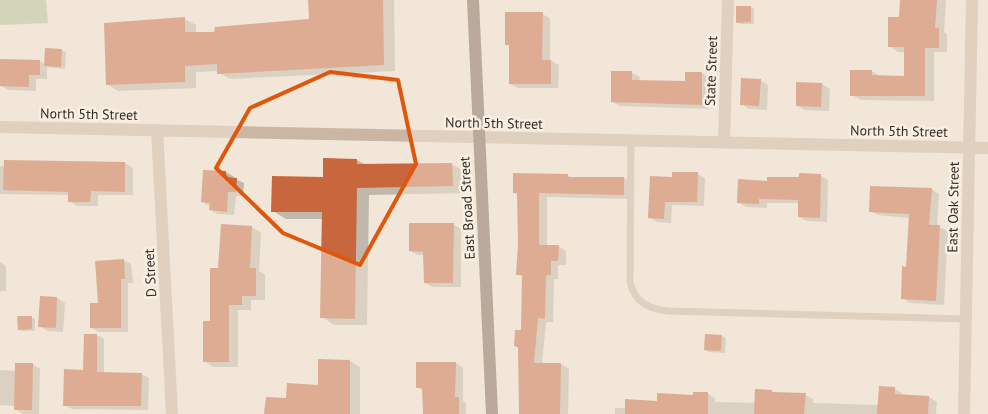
<svg xmlns="http://www.w3.org/2000/svg" width="988" height="414" font-family="'PT Sans',sans-serif">
<rect width="100%" height="100%" fill="#f1e6d7"/>
<path fill="#b0c097" d="M0,0H46L48,23L0,25Z"/>
<path fill="#0003" d="M310,0H394L395,71L230,79L219,73V71L196,72V88L118,91L107,84L106,24L185,19L196,25V33H215L311,20Z
M901,0H946L944,32L947,34V52H934V101L861,100L852,95L872,71L880,76L905,77V52H898L889,46L900,18Z
M751,7L754,9V24H741L737,22Z
M542,14L550,18V60L559,65L558,88H518L510,84V46L507,44Z
M46,49L62,50L66,52L65,69L47,67V79H36V91L9,90L1,86L40,61L45,65Z
M632,73L640,77L639,81L687,82V73H702L710,78L709,109L620,106L612,102Z
M760,80L768,85L767,110L749,109L741,104Z
M822,84L830,89L829,111L805,110L797,106Z
M357,160L366,165L452,164L465,172V193L369,195L367,325H334L322,317L323,219H286L273,211L324,178Z
M125,163L133,168V195H98V206H77L69,201V195L0,194V166Z
M226,172L234,177L233,178L244,183L243,196H236L234,215L218,214L210,210L211,207L202,202Z
M697,174L705,178L704,206L672,205L671,223L657,222L650,218L673,178Z
M567,175L573,178H624L631,183V199L547,197V246H558L566,251V265H558V279H554L553,322H546L542,364H561L569,369L568,414H520L519,348L515,346L522,332L523,277L518,274L519,195L514,193Z
M820,175L828,180L827,222L807,221L799,217L800,203H767V208L746,207L738,202L768,182Z
M931,189L939,194L937,226L948,231L944,305L910,303L902,298L907,268L910,218L878,215L870,211Z
M453,224L461,229V287H433L425,283V255H418L410,251Z
M251,227L261,232L259,271L265,274V300H251V310H238V367H213L204,361L219,269Z
M123,260L131,264L133,283H128V332H99L91,328L99,305Z
M0,262L6,266V291H0Z
M57,298L65,303L63,332L47,331L40,326Z
M31,317L35,319V331H22L19,329Z
M97,335L104,339V373L141,374L149,378L148,410L72,409L64,405L84,371Z
M706,335L722,336L726,338L725,353L709,352L705,350Z
M320,361H350L360,367V414H266L287,399L319,386Z
M456,363L463,368V401L466,403V414H424V391L417,387Z
M32,364L40,369L39,414H23L15,409V406L0,405V370L16,371Z
M895,389L902,393V396L929,397L937,402L936,414H615V408H626L707,393L715,398V402L756,403L772,391L775,393L805,395L813,399V403L879,405Z"/>
<path fill="#c8663e" d="M308,0H383L384,65L217,74V64L185,66V82L106,85L104,23L185,17V32H214L215,27L309,19Z
M900,0H937L935,28H939V48H925V96H850V70H872V75L904,76V47H888V17H899Z
M736,6H751V22L736,23Z
M505,12H543L542,60H551V84H509V45H505Z
M45,48L62,49L61,67L44,66Z
M0,59L40,60V75H29V87L0,86Z
M611,71H632V80L685,81V72H702V105L611,102Z
M741,78L761,79L759,106L740,105Z
M796,82L822,83L821,107L796,106Z
M323,158L357,159V164L452,163L453,186L357,188L355,319L320,318L322,212H271L272,176L323,177Z
M4,160L125,162V192L91,191L90,202H68V192L3,190Z
M203,170L226,171V177L237,178L236,192H228L227,212L209,210L210,203L201,202Z
M672,172H698L697,202H665L664,219L648,218L650,176L672,177Z
M513,173L568,174V177H624V195L539,193V245H559L558,261H551V275H546L545,319L538,318L534,363H561L560,414H519L518,347L514,346L515,330H521L522,275H516L518,244L517,193H513Z
M799,173L821,174L820,218L798,217V200L759,199V204L737,203L738,179L767,181V177H799Z
M870,186L932,188L929,225H940L936,301L901,299L902,266L906,267L909,214L869,212Z
M409,223H454L453,283H424L423,252L409,251Z
M221,224L252,226L250,268H256V296H242V305H229V362H203V321H210V268H218Z
M124,259L125,279H121V328H90V303H98L95,261Z
M40,296L57,297L56,328L38,327Z
M17,316H32V329L18,330Z
M84,334H97V372L142,373L141,406H63L64,369L83,370Z
M705,334L722,335L721,351L704,350Z
M318,359L350,360V414H264L266,397L286,398L287,383L318,385Z
M416,362H456L455,397H459V414H423L422,388H416Z
M15,363H33L32,410H14Z
M879,386L895,387V394L929,396L928,414H877Z
M755,389L772,390V392L806,393L804,414H754Z
M693,392H708V414H625V399L657,401V393L693,395Z"/>
<g fill="none" stroke-linecap="round" stroke-linejoin="round">
<path stroke="#c9b6a3" stroke-width="7" d="M631,140L630,282C635,303 649,309 668,311L966,319"/>
<path stroke="#c9b6a3" stroke-width="12" d="M0,127L988,148
M157,130L172,414
M724,142L728,0
M964,414L972,0"/>
<path stroke="#766256" stroke-width="12" d="M473,0L492,414"/>
</g>
<path d="M0 0H988V414H0ZM330,72L398,80L416,164L360,265L283,233L216,168L250,108Z" fill="#f1e6d7" fill-opacity=".55" fill-rule="evenodd"/>
<path fill="none" stroke="#df570d" stroke-width="4" stroke-linejoin="round" d="M330,72L398,80L416,164L360,265L283,233L216,168L250,108Z"/>
<g text-anchor="middle" dominant-baseline="central" stroke-width="5" stroke-linejoin="round" paint-order="stroke">
<g font-size="14" fill="#342b25" stroke="#f9f0e3">
<text transform="translate(711 71) rotate(-88)">State Street</text>
<text transform="translate(89 114) rotate(1)">North 5th Street</text>
<text transform="translate(494 123) rotate(1)">North 5th Street</text>
<text transform="translate(899 131) rotate(1)">North 5th Street</text>
<text transform="translate(953 207) rotate(-89)">East Oak Street</text>
<text transform="translate(467 208) rotate(-93)">East Broad Street</text>
<text transform="translate(150 273) rotate(-93)">D Street</text>
</g>
</g>
</svg>
